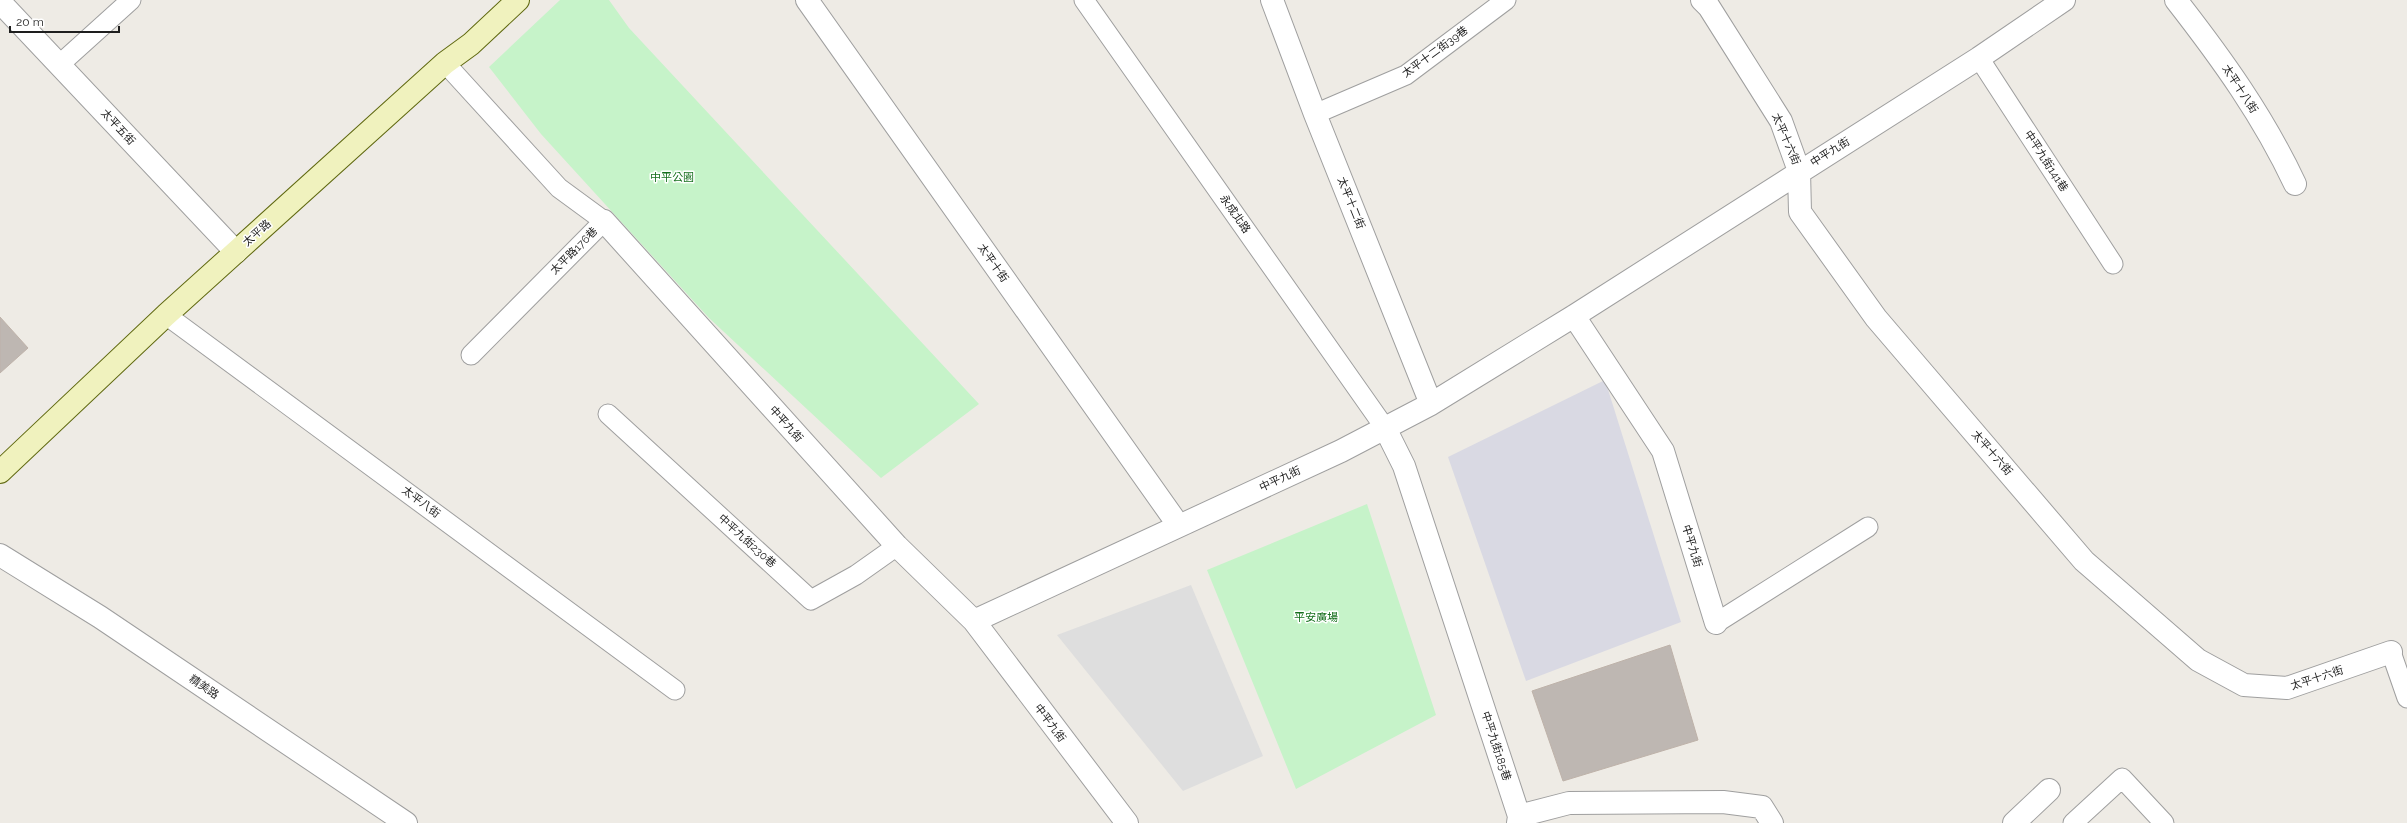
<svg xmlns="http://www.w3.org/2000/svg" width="2407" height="823" font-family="Raleway,'Noto Sans TC',sans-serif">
<rect width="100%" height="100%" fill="#eeebe5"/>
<path fill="#c6f3c9" d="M560,0H609L629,28L979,404L881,478L709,318L541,134L489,67Z
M1367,504L1436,715L1296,789L1207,570Z"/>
<path fill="#dedede" d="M1191,585L1263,756L1183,791L1057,635Z"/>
<path fill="#d9d9e3" d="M1605,380L1681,622L1526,681L1448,457Z"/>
<path fill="#beb7b2" stroke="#beb2a9" d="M0,317L28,348L0,373Z
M1670,645L1698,740L1563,781L1532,691Z"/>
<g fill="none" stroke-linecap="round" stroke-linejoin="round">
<defs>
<path id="lane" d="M1084,0L1385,428
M1979,58L2113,264
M445,63L559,188L604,221L471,355
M59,65L131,0
M1315,114L1406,75L1506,0
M166,315L675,690
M608,414L811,600L856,575L897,546
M1716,623L1868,527
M2391,652L2407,698
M2073,823L2122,778L2164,823"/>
<path id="street" d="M807,0L1179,526
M1272,0L1315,114L1431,404
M1702,0L1709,7L1781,121L1799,171L1800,212L1876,318L2084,561L2198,660L2244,685L2287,688L2391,652
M2176,0C2222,59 2263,116 2295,184
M0,2L236,252
M604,221L897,546L974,621L1127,823
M1574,316L1663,451L1716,623
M1385,428L1404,466L1519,816L1518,823
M0,555L100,617L406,823
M974,621L1341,451L1431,404L1574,316L1979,58L2064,0
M1519,816L1569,803L1723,802L1762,807L1772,823
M2014,823L2049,790"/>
<path id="secondary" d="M0,472L166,315L445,63L471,44L518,0"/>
</defs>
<use href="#lane" stroke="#9f9f9f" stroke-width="21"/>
<use href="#street" stroke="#9f9f9f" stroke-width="24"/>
<use href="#secondary" stroke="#606911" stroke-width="24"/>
<use href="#lane" stroke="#fff" stroke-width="19"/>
<use href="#street" stroke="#fff" stroke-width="22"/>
<use href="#secondary" stroke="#f0f2be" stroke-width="22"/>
</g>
<g text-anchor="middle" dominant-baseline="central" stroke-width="3" stroke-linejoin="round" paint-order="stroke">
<g font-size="11" fill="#1e1e1e" stroke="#fff">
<text transform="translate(1435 52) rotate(-36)">太平十二街39巷</text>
<text transform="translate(2240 89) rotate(57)">太平十八街</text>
<text transform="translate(118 127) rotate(47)">太平五街</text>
<text transform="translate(1786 139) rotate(67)">太平十六街</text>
<text transform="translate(1830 152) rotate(-32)">中平九街</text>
<text transform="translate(2046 161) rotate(57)">中平九街141巷</text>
<text transform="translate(1351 203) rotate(68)">太平十二街</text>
<text transform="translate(1235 214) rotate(55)">永成北路</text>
<text transform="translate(257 233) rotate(-42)">太平路</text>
<text transform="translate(574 251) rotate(-45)">太平路176巷</text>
<text transform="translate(993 263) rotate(55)">太平十街</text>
<text transform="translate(786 424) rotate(48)">中平九街</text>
<text transform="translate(1992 453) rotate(49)">太平十六街</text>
<text transform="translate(1280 479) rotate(-25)">中平九街</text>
<text transform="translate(421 502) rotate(37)">太平八街</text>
<text transform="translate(747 541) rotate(42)">中平九街230巷</text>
<text transform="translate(1692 546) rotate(73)">中平九街</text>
<text transform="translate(2317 678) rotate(-18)">太平十六街</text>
<text transform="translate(204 687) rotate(34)">精美路</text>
<text transform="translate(1050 723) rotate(53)">中平九街</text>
<text transform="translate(1496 746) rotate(72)">中平九街185巷</text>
</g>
<g font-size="11" fill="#17701e" stroke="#fff">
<text x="672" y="177">中平公園</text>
<text x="1316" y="617">平安廣場</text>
</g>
</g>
<path d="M10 26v6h109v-6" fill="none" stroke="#1e1e1e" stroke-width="2"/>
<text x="16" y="26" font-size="12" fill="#1e1e1e" stroke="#ffffff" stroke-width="3" paint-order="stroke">20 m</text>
</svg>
